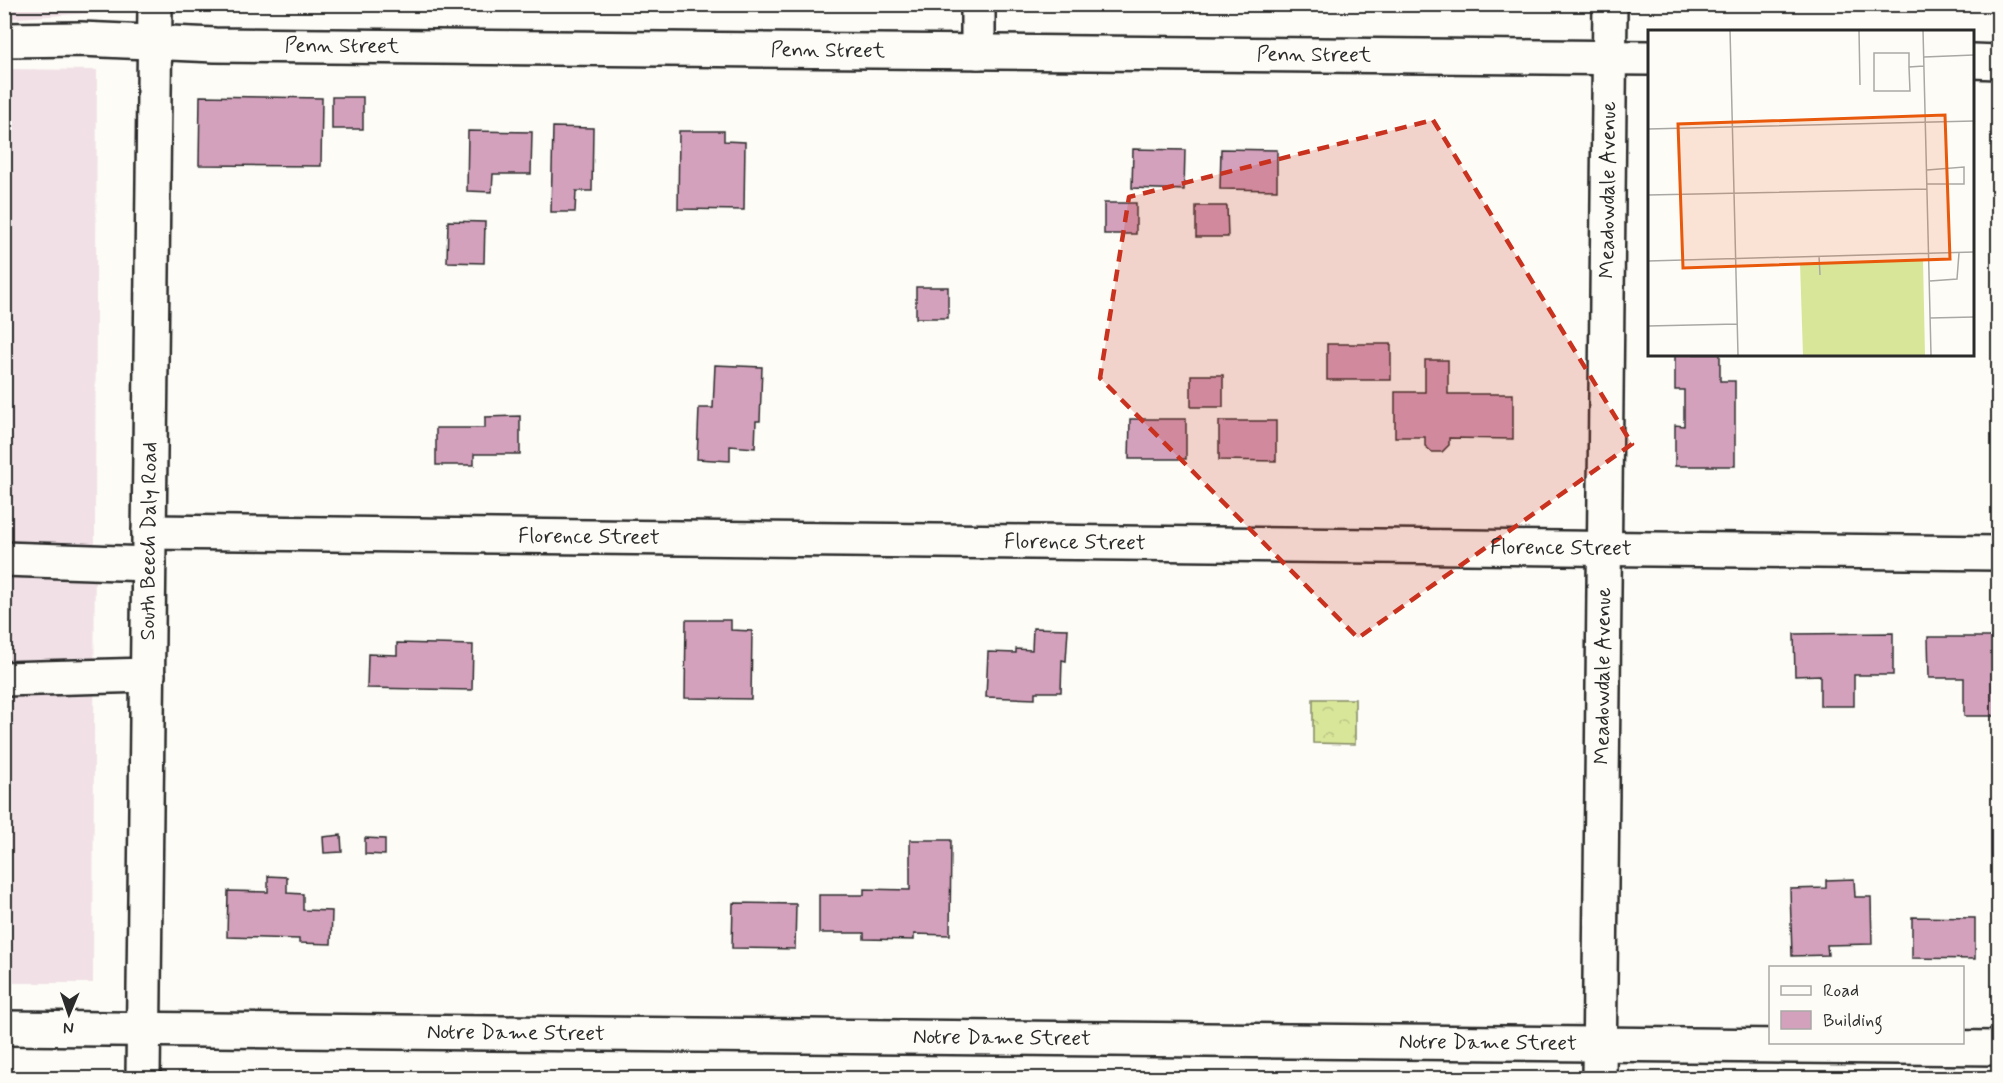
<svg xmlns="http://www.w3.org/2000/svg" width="2003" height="1083" font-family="Mynerve,sans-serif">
<defs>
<pattern id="park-crowns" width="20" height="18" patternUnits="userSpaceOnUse" patternTransform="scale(1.5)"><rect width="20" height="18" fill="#d8e699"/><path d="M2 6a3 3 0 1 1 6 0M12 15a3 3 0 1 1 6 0" fill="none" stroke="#bac584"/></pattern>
</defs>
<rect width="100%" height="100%" fill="#fdfcf7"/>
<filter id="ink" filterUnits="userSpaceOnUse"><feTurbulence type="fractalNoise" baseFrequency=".0167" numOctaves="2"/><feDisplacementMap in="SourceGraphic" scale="12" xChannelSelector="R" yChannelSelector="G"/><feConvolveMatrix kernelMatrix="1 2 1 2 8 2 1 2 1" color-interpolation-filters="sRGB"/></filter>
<g filter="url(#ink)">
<path fill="#f1e1e6" d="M5,4L105,5V12L5,19Z
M5,69L97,70L93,983H5Z"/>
<path fill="url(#park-crowns)" stroke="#828862" stroke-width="1.5" d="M1313,699H1355V744L1313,743Z"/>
<path fill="#d4a1bd" stroke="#2b2b2b" stroke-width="1.5" d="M200,96L322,98L321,166L199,165Z
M332,97H363V129H332Z
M553,127L593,128L592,191H576L575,212H551Z
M468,131L532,132L531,174H493L492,192L467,191Z
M679,131H724V141L745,142L744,210L678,209Z
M1133,149L1185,150L1184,190L1132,188Z
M1221,149L1277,150V190L1220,189Z
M1104,203H1136V234H1104Z
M1196,206H1227L1228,237H1196Z
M448,221L485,222L484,263L447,262Z
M916,287H948V318H916Z
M1327,344H1391V380H1327Z
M1675,354H1720V381H1735V466H1675V425L1684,426V390H1675Z
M1425,360H1448V394H1513V439L1449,438V445L1442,452H1432L1425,446V437H1395V392H1425Z
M715,365L762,367L760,421H756L755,448L730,446V461L697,459L699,408H713Z
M1191,375H1223V407H1191Z
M520,416V454H474V465H436V428H485V417Z
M1130,419H1186V459H1129Z
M1219,421H1276V461L1219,460Z
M686,620H731V630L752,631L751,699L685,698Z
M1033,628L1068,629L1066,661L1062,660L1061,692H1035V699L986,697L988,652L1016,653V649L1032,650Z
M1893,633V675H1854V706H1820V675L1795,676L1794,634Z
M1928,637H1998V716H1964V678H1929Z
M397,643L473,645L472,690L367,688L368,654L397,655Z
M341,835L342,852L324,853L323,837Z
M365,838L385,839V855L365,854Z
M910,840H951L950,935L914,934V940L864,939V933H819V895H864V889L910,890Z
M268,876L287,877V893L303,894V910L332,911L331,944L299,943V939L227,937L228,891L268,892Z
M1854,879L1855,897H1871L1872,944L1827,945L1828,955L1792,956L1790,889L1826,888V880Z
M733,903L796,904L795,949L732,948Z
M1912,917L1975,918V959L1912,958Z"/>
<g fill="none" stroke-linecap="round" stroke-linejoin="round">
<defs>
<g id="minor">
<path d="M978,4V52"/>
<path id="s1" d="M4,40L81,39L215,45L1649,58"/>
<path d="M1972,61L1998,62"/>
<path id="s2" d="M149,532L1998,553"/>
<path d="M4,559L149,564"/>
<path d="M4,679L148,675"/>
<path id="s3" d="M4,1028L1998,1048"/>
<path id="s4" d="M1599,1078L1610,4"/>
</g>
<g id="major">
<path id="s5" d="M143,1078L155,4"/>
</g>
</defs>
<use href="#minor" stroke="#2b2b2b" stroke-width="38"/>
<use href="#major" stroke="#2b2b2b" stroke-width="38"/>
<path stroke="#2b2b2b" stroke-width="4" stroke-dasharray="4.5 4.5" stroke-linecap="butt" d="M191,8L203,4"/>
<use href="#minor" stroke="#fdfcf7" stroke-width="33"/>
<use href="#major" stroke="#fdfcf7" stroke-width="33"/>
</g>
</g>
<path fill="#c8321e" fill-opacity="0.2" stroke="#c8321e" stroke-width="4.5" stroke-dasharray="12 8" stroke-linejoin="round" d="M1433,120L1632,444L1358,638L1100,378L1129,197Z"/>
<g text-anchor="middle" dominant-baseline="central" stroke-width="4.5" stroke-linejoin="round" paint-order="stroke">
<g font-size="21" fill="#2b2b2b" stroke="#fdfcf7">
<text stroke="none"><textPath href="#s1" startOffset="338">Penn Street</textPath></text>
<text stroke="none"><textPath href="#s1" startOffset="824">Penn Street</textPath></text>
<text stroke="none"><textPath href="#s1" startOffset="1310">Penn Street</textPath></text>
<text stroke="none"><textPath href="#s4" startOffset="888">Meadowdale Avenue</textPath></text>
<text stroke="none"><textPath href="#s2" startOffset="440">Florence Street</textPath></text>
<text stroke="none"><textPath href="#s5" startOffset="537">South Beech Daly Road</textPath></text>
<text stroke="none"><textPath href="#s2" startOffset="926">Florence Street</textPath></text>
<text stroke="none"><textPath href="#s2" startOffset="1412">Florence Street</textPath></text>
<text stroke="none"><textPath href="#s4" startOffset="402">Meadowdale Avenue</textPath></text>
<text stroke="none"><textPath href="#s3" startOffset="512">Notre Dame Street</textPath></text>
<text stroke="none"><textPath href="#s3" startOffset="998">Notre Dame Street</textPath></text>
<text stroke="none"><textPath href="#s3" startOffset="1484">Notre Dame Street</textPath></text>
</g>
</g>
<g transform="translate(1648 30)">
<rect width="326" height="326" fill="#fdfcf7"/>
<path d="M275,230L277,325H155L152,233Z" fill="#d8e699"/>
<path fill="none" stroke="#a9a8a5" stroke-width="1.5" d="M82,0L90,325M211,0L212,55M275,0L283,325M276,27L326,25M261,37V23H226V61H262L261,37L276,36M0,99L326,91M279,140L316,137V154H279M0,165L279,159M171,226L172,245M0,231L326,222M282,251L309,249L311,223M282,288L326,287M0,296L89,294"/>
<path fill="#e8590c" fill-opacity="0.15" stroke="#e8590c" stroke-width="3" d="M297,85L302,229L35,238L30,94Z"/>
<rect width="326" height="326" fill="none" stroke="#2b2b2b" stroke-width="3"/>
</g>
<rect width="2003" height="1083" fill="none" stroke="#fdfcf7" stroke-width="24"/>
<rect x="12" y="12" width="1979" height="1059" fill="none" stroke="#2b2b2b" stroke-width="2" filter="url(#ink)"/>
<rect x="1769" y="966" width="195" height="78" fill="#fdfcf7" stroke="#a9a8a5" stroke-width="1.5"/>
<rect x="1781" y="986" width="30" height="9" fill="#fdfcf7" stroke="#a9a8a5" stroke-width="1.5"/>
<text x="1823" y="996" font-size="18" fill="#2b2b2b">Road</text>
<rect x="1781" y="1011" width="30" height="18" fill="#d4a1bd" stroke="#a9a8a5" stroke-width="1.5"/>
<text x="1823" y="1026" font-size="18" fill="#2b2b2b">Building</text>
<g transform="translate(69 1014) rotate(182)" stroke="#fdfcf7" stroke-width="4.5" paint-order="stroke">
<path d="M0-4.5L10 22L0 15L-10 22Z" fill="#2b2b2b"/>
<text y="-9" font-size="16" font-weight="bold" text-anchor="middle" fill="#2b2b2b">N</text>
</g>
</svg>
